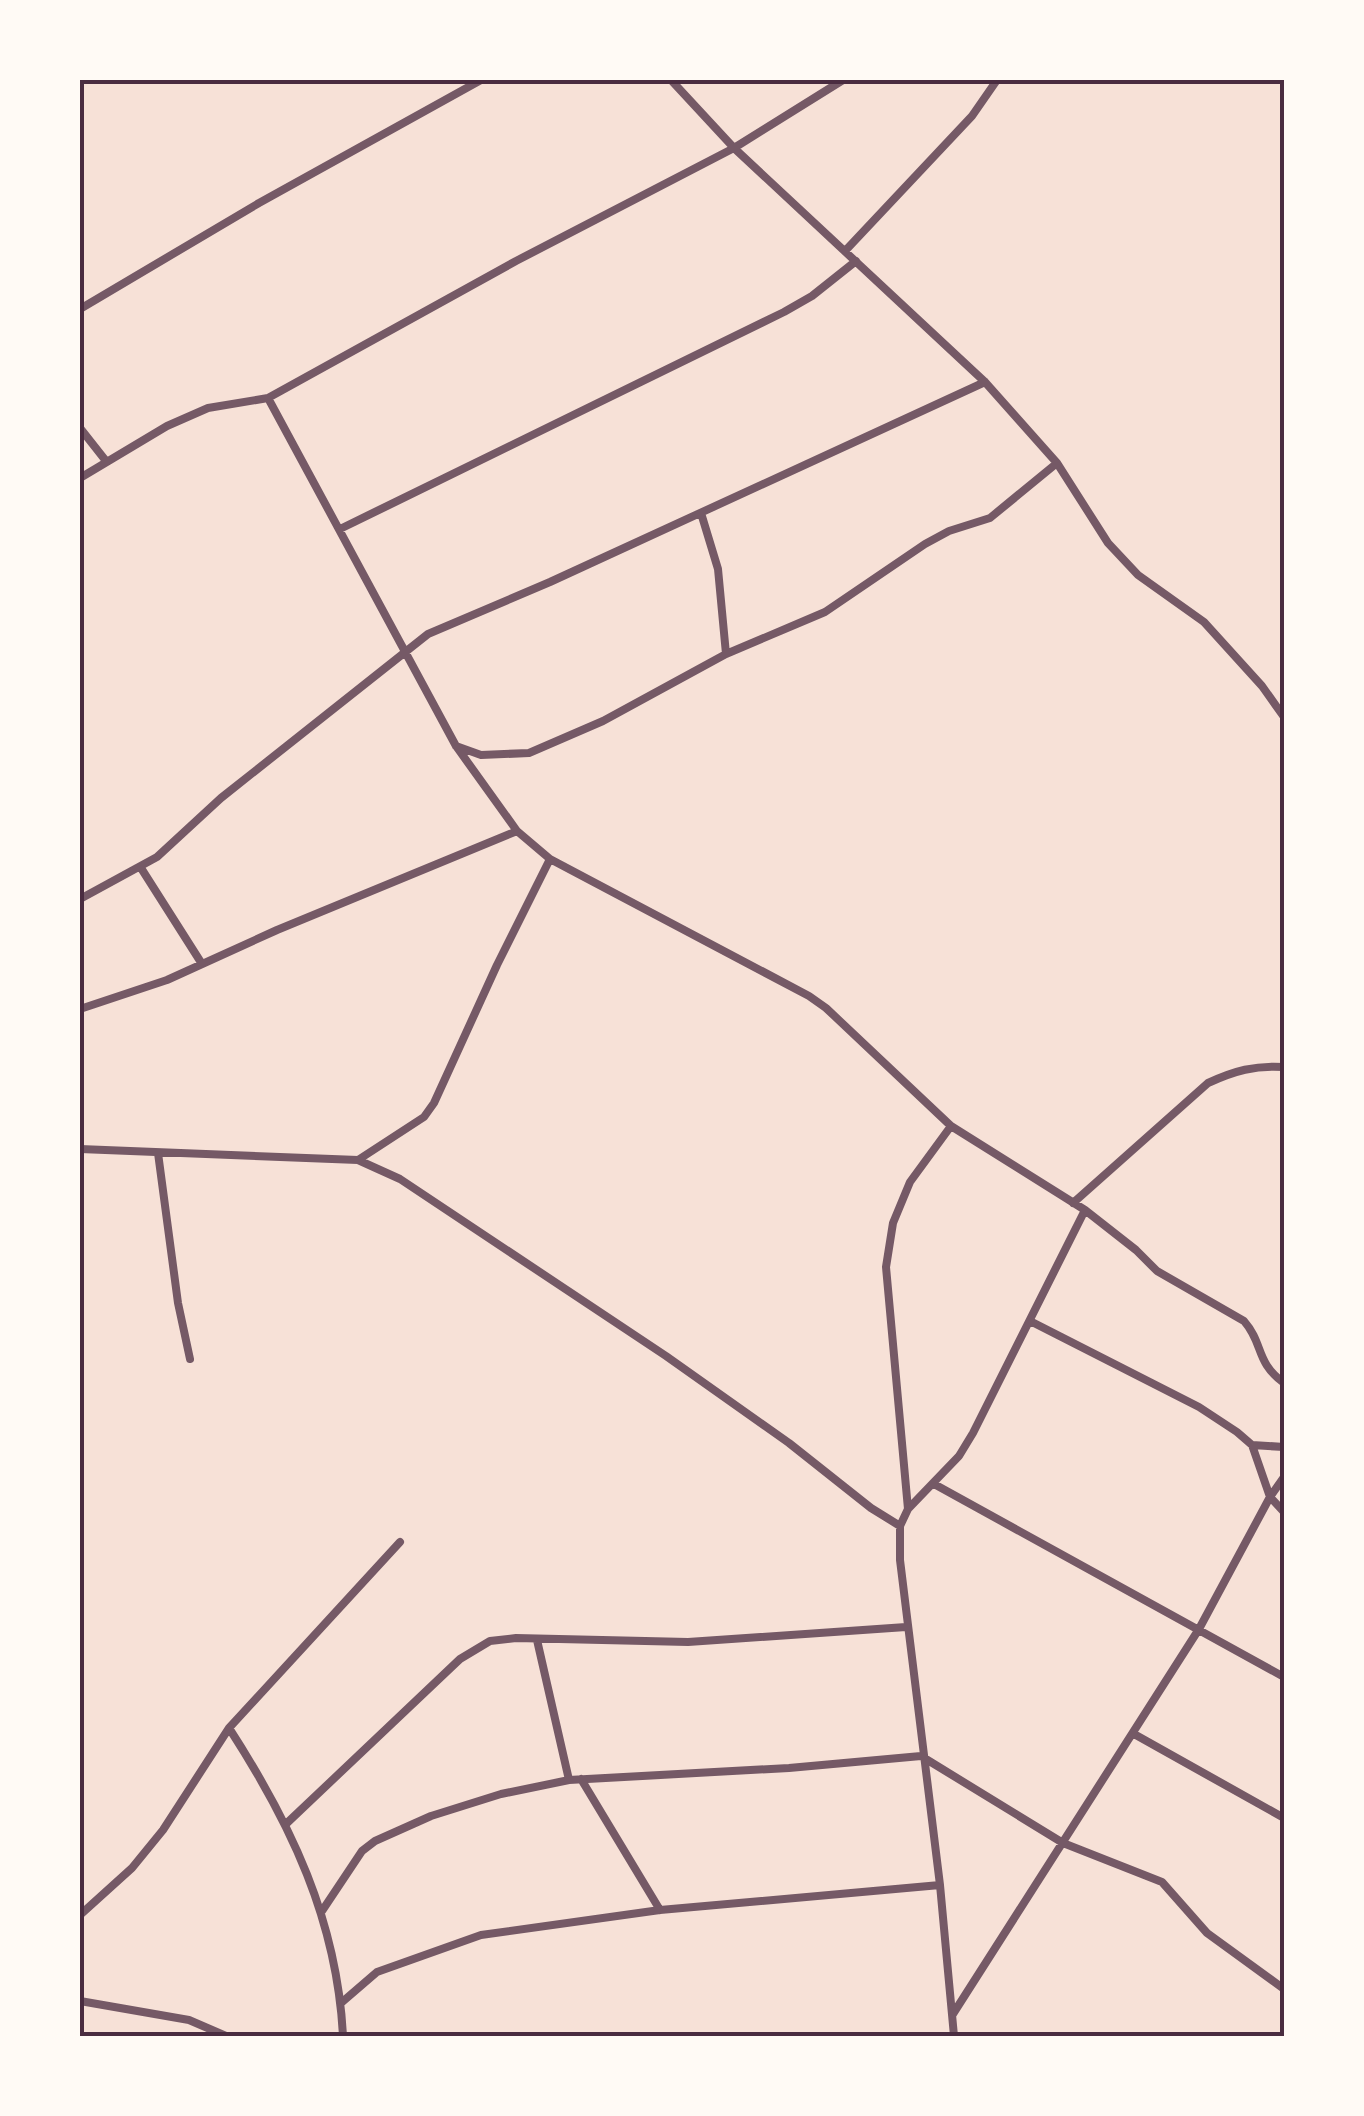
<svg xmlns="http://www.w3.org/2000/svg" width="1364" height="2116" font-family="'Exo 2',sans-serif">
<rect width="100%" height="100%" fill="#f7e1d7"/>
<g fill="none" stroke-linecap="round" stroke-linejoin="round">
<path stroke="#755966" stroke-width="8" d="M671,80L734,148L985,382L1057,463L1108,543L1138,575L1204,622L1262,686L1284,717
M845,251L972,116L997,80
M80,309L259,203L481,80
M268,398L456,746L517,831L550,859L809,996L826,1008L951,1126L1085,1210L1136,1250L1157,1271L1244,1321C1264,1344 1255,1362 1284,1383
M80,428L106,461
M80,478L167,426L208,408L268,398L516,261L734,148L843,80
M701,513L718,569L726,654
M340,529L784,312L812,296L856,261
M456,746L481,755L529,753L603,721L726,654L825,612L925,544L949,531L990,518L1057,463
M141,868L202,964
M80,899L157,857L221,798L428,634L550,582L985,382
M80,1009L167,980L277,930L517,831
M951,1126L910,1182L893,1223L886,1267L908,1509L900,1526V1560L940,1885L954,2036
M80,1149L358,1160L400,1179L666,1356L789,1443L871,1508L900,1526
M158,1153L178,1303L190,1359
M358,1160L424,1117L434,1103L497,965L550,859
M1073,1203L1208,1083C1234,1071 1255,1065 1284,1067
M1030,1321L1199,1407L1237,1432L1252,1445L1270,1497L1284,1512
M1252,1445L1284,1447
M934,1484L1284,1677
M908,1509L959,1456L973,1433L1085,1210
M537,1640L569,1780
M229,1728C291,1824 337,1920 343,2036
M1134,1734L1284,1818
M581,1779L660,1910
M287,1823L460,1659L490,1641L516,1638L688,1642L906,1627
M322,1911L362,1851L375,1841L431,1816L501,1794L569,1780L789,1768L921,1756L1063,1843L1162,1882L1207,1933L1284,1989
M80,1915L132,1868L163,1830L229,1728L400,1542
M80,2001L189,2020L226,2036
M341,2003L377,1972L481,1935L660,1910L940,1885
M953,2014L1199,1629L1270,1497L1284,1477"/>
</g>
<rect width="1364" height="2116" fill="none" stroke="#fffaf5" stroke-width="165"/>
<rect x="82" y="82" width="1200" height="1952" fill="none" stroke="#4a2c40" stroke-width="4"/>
</svg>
